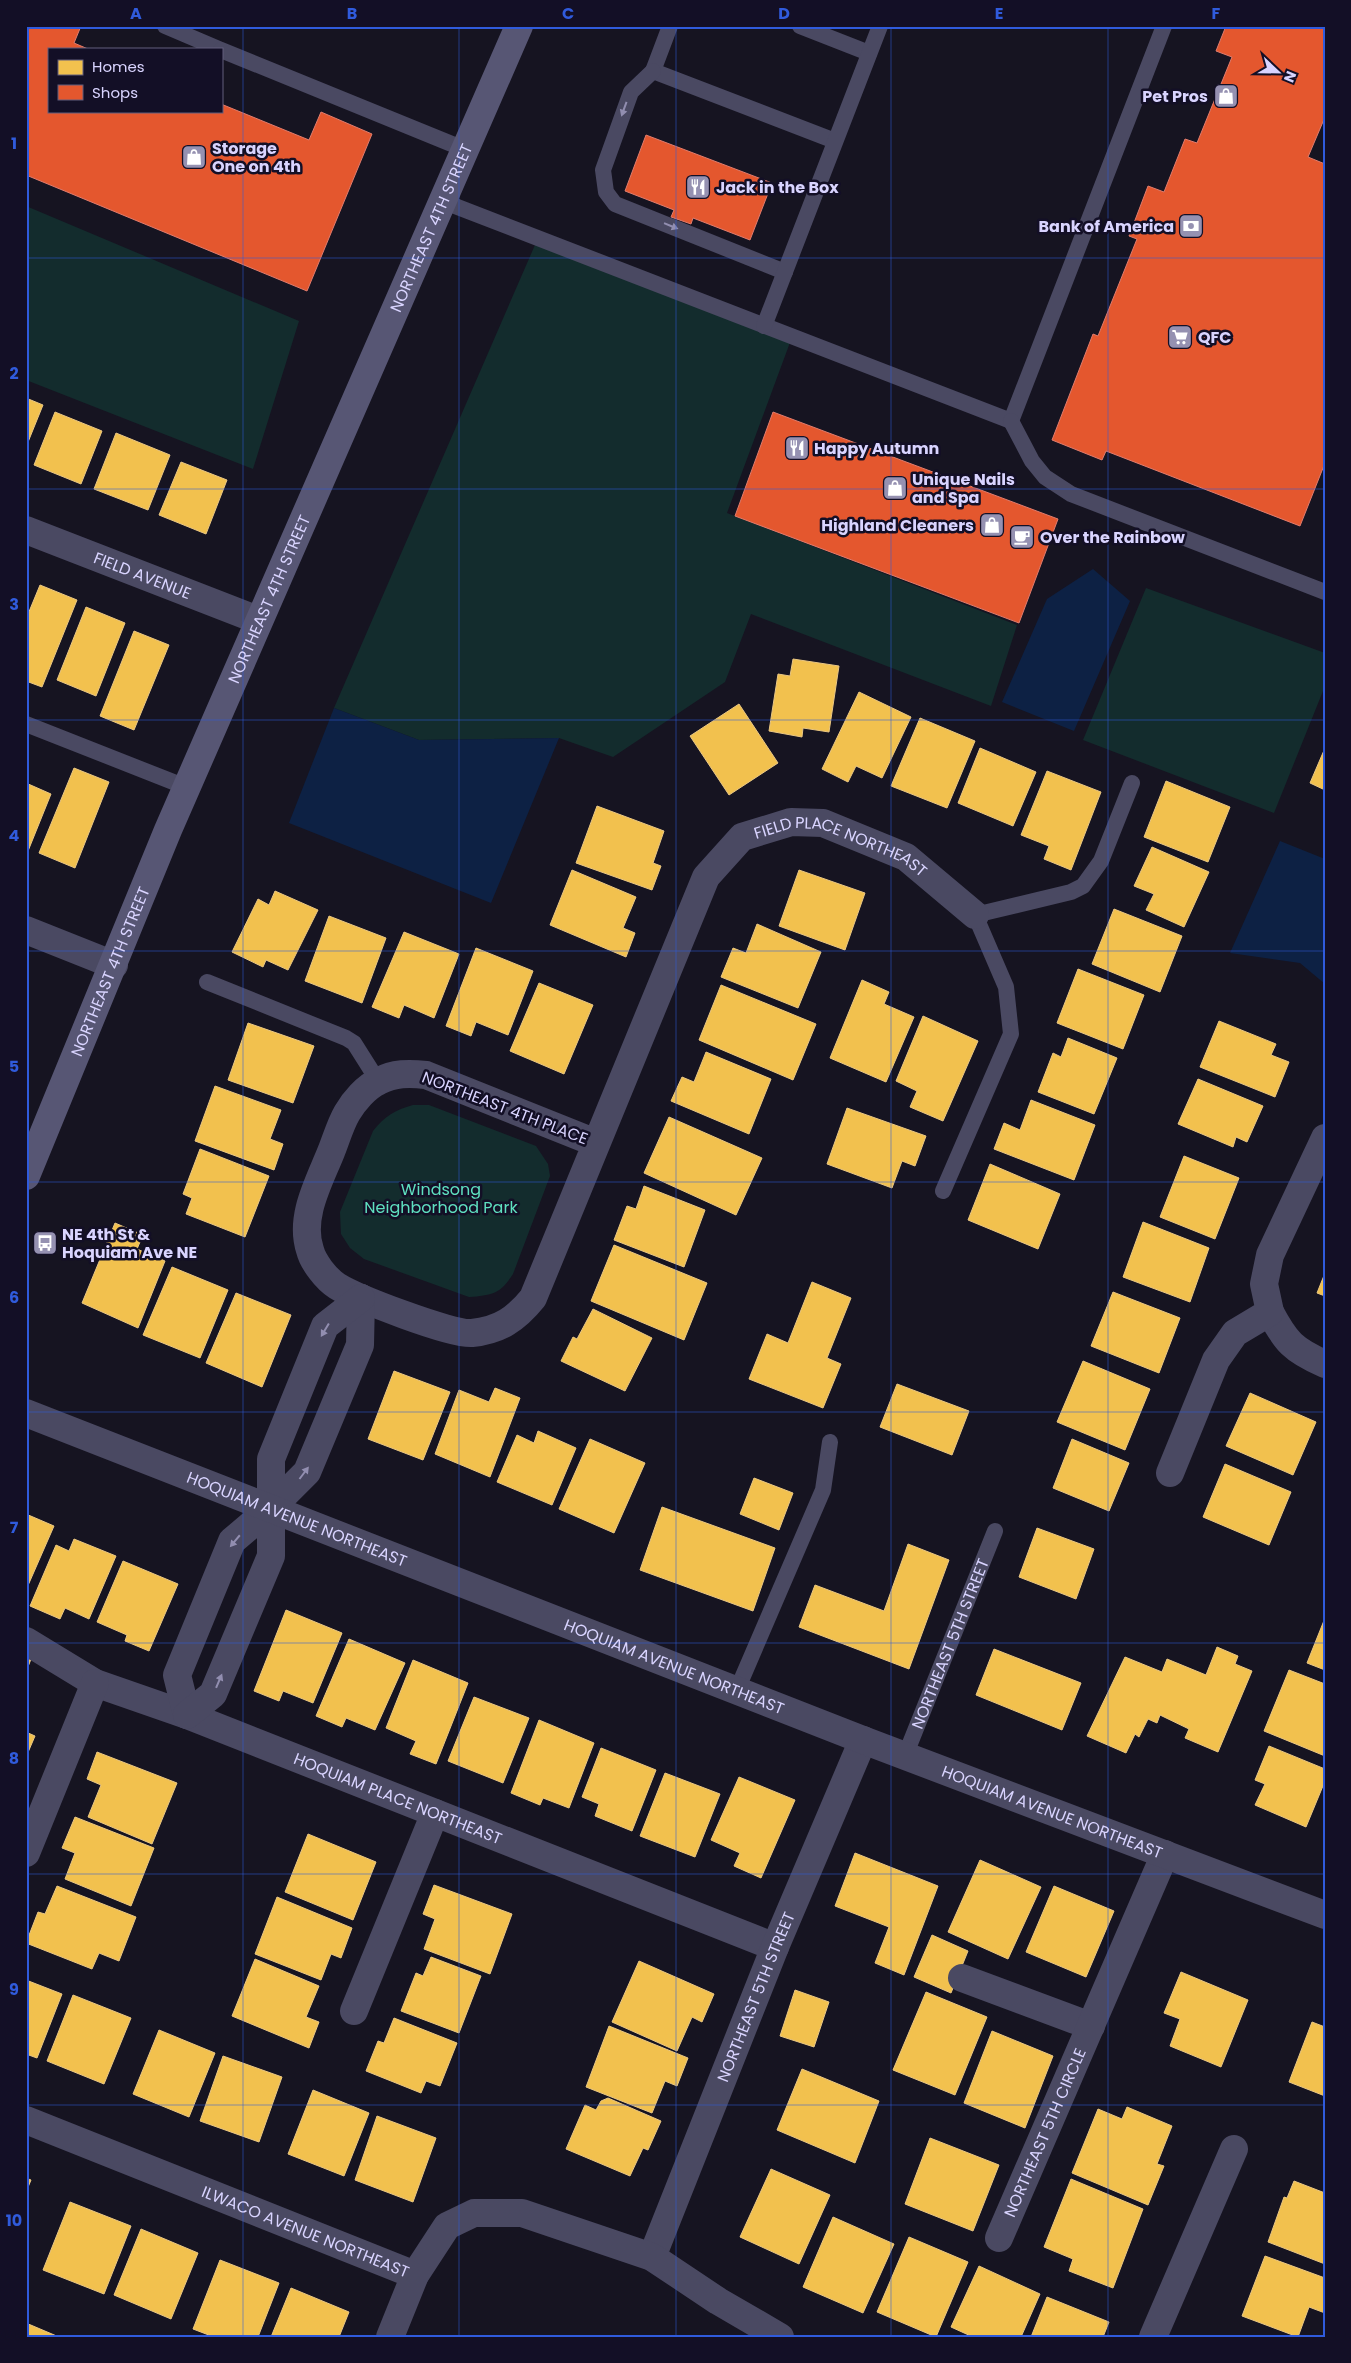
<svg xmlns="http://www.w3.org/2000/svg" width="1351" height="2363" font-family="Poppins,sans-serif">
<rect width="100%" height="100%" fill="#161421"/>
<path fill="#132c2d" d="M26,206L299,321L253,469L26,380Z
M538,238L792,337L727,513L1017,625L991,706L751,614L725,682L613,757L559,738L419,740L334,708Z
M1146,588L1325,653V686L1274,813L1083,740Z
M413,1105H429L536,1146L548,1164L550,1176L513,1274C500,1294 493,1295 469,1297L364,1259L350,1248L341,1234L340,1212L373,1131C385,1116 395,1110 413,1105Z"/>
<path fill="#0d2144" d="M1093,569L1130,601L1074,731L1002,702L1047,599Z
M334,708L419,740L559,738L491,903L289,823Z
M1280,841L1325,859V984L1300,963L1230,953Z"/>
<path fill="#f2c14e" stroke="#eac783" d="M26,398L43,405L26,447Z
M55,412L102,431L81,484L34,465Z
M116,433L170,455L148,510L94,489Z
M181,462L227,480L206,534L159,515Z
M40,585L77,600L42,687L26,681V619Z
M86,607L125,623L96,696L57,680Z
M134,631L169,645L134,730L100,716Z
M793,659L839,666L829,732L803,728L802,737L769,731L778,674L790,676Z
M859,692L911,717L882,778L856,766L848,782L822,769Z
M739,704L778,763L729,795L690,736Z
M920,718L975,741L947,808L891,786Z
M980,748L1036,772L1013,826L958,803Z
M1325,748V790L1310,783Z
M74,768L109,782L75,868L39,853Z
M1047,771L1101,792L1071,870L1044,859L1049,846L1021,835Z
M1166,781L1230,807L1208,862L1144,837Z
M26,783L51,794L26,856Z
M597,806L664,831L653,863L661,866L652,890L576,863Z
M1152,847L1209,872L1184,927L1146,910L1154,894L1134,886Z
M572,870L636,897L623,928L635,933L626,957L550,925Z
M799,870L865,893L845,950L779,926Z
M275,891L318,910L288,970L266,960L263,967L232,952L258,899L269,905Z
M1114,909L1182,936L1160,992L1092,964Z
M329,916L386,938L362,1003L305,981Z
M757,924L821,952L798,1008L721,977L733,948L746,953Z
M404,932L459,954L434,1018L404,1005L399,1018L372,1007Z
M476,948L533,971L508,1035L476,1022L471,1036L446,1026Z
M1078,969L1144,995L1123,1049L1057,1023Z
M862,980L889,992L884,1004L914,1017L886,1082L830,1058Z
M539,983L593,1005L564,1074L510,1051Z
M721,985L816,1024L793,1080L699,1040Z
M923,1016L978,1041L943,1121L910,1107L917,1091L896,1081Z
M1219,1021L1276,1044L1271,1055L1289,1062L1275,1097L1200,1067Z
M248,1023L314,1046L293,1103L228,1080Z
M1068,1038L1117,1058L1094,1114L1038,1092L1053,1053L1061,1057Z
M706,1052L771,1079L749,1134L671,1101L682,1077L694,1082Z
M1198,1079L1263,1106L1247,1142L1236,1137L1233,1147L1178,1124Z
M215,1086L281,1110L270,1139L283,1144L274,1170L195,1141Z
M1031,1100L1095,1125L1074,1180L994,1149L1004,1123L1020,1130Z
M847,1108L926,1136L915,1166L902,1161L892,1188L827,1164Z
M669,1117L762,1158L736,1215L644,1173Z
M200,1149L269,1176L245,1237L186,1214L192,1198L183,1194Z
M1184,1156L1239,1178L1215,1239L1160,1217Z
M990,1164L1060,1194L1038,1249L968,1220Z
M644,1186L705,1210L684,1267L614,1240L627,1206L636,1209Z
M1143,1222L1209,1248L1190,1302L1123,1277Z
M115,1223L143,1235L137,1249L165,1261L138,1328L82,1303Z
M614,1245L707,1283L684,1340L591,1301Z
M172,1267L228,1290L200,1358L143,1335Z
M1325,1273V1296L1317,1293Z
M812,1282L851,1298L827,1358L841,1364L823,1408L749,1379L767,1334L788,1343Z
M1113,1292L1180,1318L1159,1373L1091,1346Z
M236,1293L291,1315L262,1387L206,1363Z
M593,1309L652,1338L625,1391L561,1361L573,1337L577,1339Z
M1083,1361L1150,1389L1125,1450L1057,1422Z
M394,1371L450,1392L423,1460L368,1439Z
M897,1384L969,1411L952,1455L880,1427Z
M495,1388L520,1398L490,1477L435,1454L459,1390L489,1402Z
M1250,1393L1316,1422L1293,1475L1226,1446Z
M538,1431L576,1448L552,1505L497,1482L517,1435L534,1443Z
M590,1439L645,1463L614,1533L559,1509Z
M1072,1439L1129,1463L1109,1511L1053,1488Z
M1225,1464L1291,1492L1269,1545L1203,1517Z
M754,1478L793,1493L779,1530L740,1514Z
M662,1507L775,1548L753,1611L640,1570Z
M26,1514L54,1526L26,1590Z
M1037,1528L1094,1549L1076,1599L1019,1577Z
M74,1539L116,1556L89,1619L65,1608L60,1619L30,1606L56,1545L69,1551Z
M908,1544L949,1560L909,1669L799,1627L815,1585L884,1611Z
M123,1561L178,1584L149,1651L125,1641L127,1635L97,1622Z
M286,1610L342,1633L313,1703L283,1691L279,1701L254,1691Z
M1325,1618V1670L1307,1663Z
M349,1639L405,1663L375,1730L346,1718L342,1727L316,1716Z
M1217,1647L1238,1656L1235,1664L1252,1671L1218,1752L1185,1738L1189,1729L1160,1715L1157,1723L1148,1719L1139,1737L1135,1734L1126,1753L1087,1736L1125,1657L1162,1672L1167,1659L1206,1675Z
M994,1649L1081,1683L1062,1730L976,1695Z
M26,1657L31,1659L26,1672Z
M413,1660L468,1683L436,1764L410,1754L416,1741L386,1728Z
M1289,1670L1325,1684V1756L1264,1731Z
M474,1697L529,1718L503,1783L448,1761Z
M539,1720L594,1743L569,1808L543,1798L540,1805L511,1793Z
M26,1732L35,1736L26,1757Z
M1269,1746L1325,1769V1781L1306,1827L1255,1805L1265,1784L1255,1780Z
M601,1748L656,1770L632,1831L595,1816L599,1804L582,1797Z
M97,1752L177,1783L152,1844L88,1817L101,1785L87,1779Z
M665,1773L720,1794L695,1857L640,1836Z
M739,1777L795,1800L761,1878L734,1866L740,1853L711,1840Z
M75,1817L154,1848L131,1906L65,1879L75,1853L62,1848Z
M308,1834L376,1862L353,1920L285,1892Z
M855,1853L938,1886L904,1975L875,1963L889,1927L835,1906Z
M980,1860L1041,1887L1008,1959L948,1932Z
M434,1885L512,1914L490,1974L424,1949L435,1919L423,1914Z
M57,1886L136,1917L119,1961L99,1953L92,1969L26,1943L38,1912L45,1914Z
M1054,1886L1114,1911L1086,1977L1026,1952Z
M277,1897L352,1928L341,1958L331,1954L321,1980L255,1954Z
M932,1935L968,1951L951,1993L914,1977Z
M431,1957L481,1976L459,2033L401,2011L416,1973L423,1976Z
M255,1959L319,1986L306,2017L319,2022L309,2048L232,2016Z
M639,1961L714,1994L702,2022L692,2017L677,2051L612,2022Z
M1181,1972L1248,2000L1221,2067L1170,2046L1180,2019L1164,2013Z
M26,1980L62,1994L37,2058L26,2054Z
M795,1990L829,2002L814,2047L780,2036Z
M926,1992L987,2017L955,2095L893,2070Z
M73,1995L131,2018L104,2084L47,2061Z
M394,2018L457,2043L440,2086L426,2081L421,2093L366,2071L378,2041L384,2043Z
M1312,2022L1325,2027V2096L1289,2082Z
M609,2026L688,2058L677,2086L665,2081L652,2113L586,2087Z
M159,2030L215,2053L189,2117L133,2094Z
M992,2031L1053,2056L1025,2128L964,2103Z
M223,2056L282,2077L259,2142L200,2121Z
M802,2069L879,2101L855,2163L777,2130Z
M313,2090L369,2113L344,2176L288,2154Z
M608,2098L661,2121L648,2150L643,2148L630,2176L566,2149L585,2105L596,2110L601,2101Z
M1127,2107L1172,2126L1157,2164L1164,2166L1148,2205L1072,2173L1098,2109L1122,2119Z
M377,2116L436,2138L413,2202L355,2180Z
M930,2138L999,2165L973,2231L905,2204Z
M771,2169L830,2195L799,2264L740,2237Z
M26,2178L31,2180L26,2192Z
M1071,2179L1143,2209L1113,2288L1069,2271L1073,2259L1044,2247Z
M1294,2181L1325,2193V2264L1268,2242L1284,2197L1287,2198Z
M70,2202L131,2226L104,2294L43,2270Z
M833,2217L894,2244L863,2313L803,2287Z
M141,2229L198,2253L171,2319L114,2295Z
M909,2237L968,2262L936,2337L877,2312Z
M1265,2256L1325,2278V2313L1309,2307L1298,2337L1242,2316Z
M220,2260L279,2283L258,2337H214L193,2329Z
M979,2266L1040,2294L1021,2337H973L951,2327Z
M291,2288L349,2312L339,2337H271Z
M1047,2297L1109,2322L1103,2337H1031Z
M26,2323L59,2337H26Z"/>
<path fill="#e4572e" stroke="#e17c6d" d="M26,26H81L74,43L88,49H49V111H221V104L309,140L321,112L372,134L307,291L26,175Z
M1226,26H1325V117L1308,157L1325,164V463L1300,526L1106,451L1102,460L1052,440L1093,334L1098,336L1137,239L1129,236L1148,186L1164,192L1185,139L1197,143L1232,57L1216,51Z
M646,135L772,183L750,240L693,218L691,224L671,217L674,210L625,191Z
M773,412L1058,519L1019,623L735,516Z"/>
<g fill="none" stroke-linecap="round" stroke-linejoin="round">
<g stroke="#4a4962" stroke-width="16">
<path d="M165,26L219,49"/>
<path d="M670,26L653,71L835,141"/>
<path d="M800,26L869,53"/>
<path d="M221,50L464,149"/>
<path d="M653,71L631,92L603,170L606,192L615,204L785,272"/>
<path d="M442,201L1011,421L1164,26"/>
<path d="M764,326L880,26"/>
<path d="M1011,421L1032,461L1045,477L1071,494L1325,592"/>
<path d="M26,724L186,787"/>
<path d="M207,982L346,1038L354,1043L378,1081"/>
<path d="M943,1191L1011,1034L1006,987L975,915L1071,892L1083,886L1101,861L1132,783"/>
<path d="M737,1690L823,1490L830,1442"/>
<path id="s1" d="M905,1756L995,1531"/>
</g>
<g stroke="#4a4962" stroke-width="28">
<path id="s2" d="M26,530L258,620"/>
<path d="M26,930L114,965"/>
<path id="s3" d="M596,1143L426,1075C409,1073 394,1073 379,1081C366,1087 354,1101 347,1113C340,1125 336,1140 331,1152C319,1182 299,1217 310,1250C313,1262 326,1279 337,1286C356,1298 452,1335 472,1333C500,1330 516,1319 533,1298L706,877L742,837L791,822L823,823L906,857L975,915"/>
<path d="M1270,1312C1286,1342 1293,1350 1325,1364"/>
<path d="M1170,1473L1216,1360L1235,1333L1270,1312L1264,1284L1270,1255L1325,1138"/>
<path id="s4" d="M26,1641L95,1683L187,1715L775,1947"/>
<path d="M187,1715L177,1675L232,1541L271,1508L307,1472L360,1345L361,1298"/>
<path d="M187,1715L213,1694L271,1556V1459L325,1326L361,1298"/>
<path d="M26,1853L95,1683"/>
<path d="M962,1978L1091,2026"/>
<path d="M354,2011L435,1813"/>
<path id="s5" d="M26,2120L415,2275"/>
<path id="s6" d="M999,2238L1165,1854"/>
<path id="s7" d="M652,2257L775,1947L863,1740"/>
<path d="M390,2337L415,2275L447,2226L474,2213H522L652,2257L718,2301L780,2337"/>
<path d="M1153,2337L1234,2149"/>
</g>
<path stroke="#4a4962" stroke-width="28" id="s8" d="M26,1413L863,1740L1325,1915"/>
<path stroke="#575674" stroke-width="28" id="s9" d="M26,1176L168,830L519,26"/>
</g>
<defs><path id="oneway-solid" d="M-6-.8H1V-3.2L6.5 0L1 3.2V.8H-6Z" transform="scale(1.25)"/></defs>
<g fill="#928eb0">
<use href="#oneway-solid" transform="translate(624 109) rotate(110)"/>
<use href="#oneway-solid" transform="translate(671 226) rotate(22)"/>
<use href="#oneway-solid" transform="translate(325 1330) rotate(121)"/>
<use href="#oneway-solid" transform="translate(304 1473) rotate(-53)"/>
<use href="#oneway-solid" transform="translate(235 1541) rotate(130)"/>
<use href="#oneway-solid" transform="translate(219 1681) rotate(-67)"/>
</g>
<path fill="none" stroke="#305bdc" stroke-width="1" stroke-opacity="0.55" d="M243,26V2337M459,26V2337M676,26V2337M891,26V2337M1108,26V2337M26,258H1325M26,489H1325M26,720H1325M26,951H1325M26,1182H1325M26,1412H1325M26,1643H1325M26,1874H1325M26,2105H1325"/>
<defs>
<symbol id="shop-square" viewBox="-11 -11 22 22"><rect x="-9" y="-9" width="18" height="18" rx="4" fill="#9591b1" stroke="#130f26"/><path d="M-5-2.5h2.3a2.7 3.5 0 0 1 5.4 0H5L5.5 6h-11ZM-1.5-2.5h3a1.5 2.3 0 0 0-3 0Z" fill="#fff"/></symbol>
<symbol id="restaurant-square" viewBox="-11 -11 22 22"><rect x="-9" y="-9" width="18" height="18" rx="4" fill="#9591b1" stroke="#130f26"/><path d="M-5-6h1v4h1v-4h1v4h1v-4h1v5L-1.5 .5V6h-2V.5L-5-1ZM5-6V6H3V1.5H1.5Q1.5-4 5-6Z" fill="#fff"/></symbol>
<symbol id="bank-square" viewBox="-11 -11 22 22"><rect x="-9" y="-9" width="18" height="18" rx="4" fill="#9591b1" stroke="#130f26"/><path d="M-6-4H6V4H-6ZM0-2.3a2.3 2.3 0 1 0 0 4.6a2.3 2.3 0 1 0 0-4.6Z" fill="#fff"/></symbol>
<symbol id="supermarket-square" viewBox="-11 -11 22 22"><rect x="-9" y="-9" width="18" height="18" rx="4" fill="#9591b1" stroke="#130f26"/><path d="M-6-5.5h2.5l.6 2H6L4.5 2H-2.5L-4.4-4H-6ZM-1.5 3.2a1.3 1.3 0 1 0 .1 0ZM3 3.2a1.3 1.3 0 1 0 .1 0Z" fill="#fff"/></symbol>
<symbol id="cafe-square" viewBox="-11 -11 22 22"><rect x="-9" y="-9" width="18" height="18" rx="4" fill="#9591b1" stroke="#130f26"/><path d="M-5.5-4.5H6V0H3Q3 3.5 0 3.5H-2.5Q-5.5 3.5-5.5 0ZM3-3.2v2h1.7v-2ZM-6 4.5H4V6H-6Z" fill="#fff"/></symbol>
<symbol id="bus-square" viewBox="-11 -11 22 22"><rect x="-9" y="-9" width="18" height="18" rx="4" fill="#9591b1" stroke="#130f26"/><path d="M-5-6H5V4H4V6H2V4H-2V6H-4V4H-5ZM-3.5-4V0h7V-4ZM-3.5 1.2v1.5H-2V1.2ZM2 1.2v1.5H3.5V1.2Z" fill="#fff"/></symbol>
</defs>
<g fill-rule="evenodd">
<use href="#shop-square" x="1212" y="82" width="28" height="28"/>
<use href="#shop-square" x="180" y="143" width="28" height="28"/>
<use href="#restaurant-square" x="684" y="173" width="28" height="28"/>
<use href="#bank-square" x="1177" y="212" width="28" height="28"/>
<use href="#supermarket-square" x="1166" y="323" width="28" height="28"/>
<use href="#restaurant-square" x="783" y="434" width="28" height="28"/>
<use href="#shop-square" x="881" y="474" width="28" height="28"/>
<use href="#shop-square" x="978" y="511" width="28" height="28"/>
<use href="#cafe-square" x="1008" y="523" width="28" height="28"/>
<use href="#bus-square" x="31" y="1229" width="28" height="28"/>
</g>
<g text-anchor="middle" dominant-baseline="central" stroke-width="5" stroke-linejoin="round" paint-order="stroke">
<g font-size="16" font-weight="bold" fill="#d9d4ff" stroke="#130f26" text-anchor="start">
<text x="1208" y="96" text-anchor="end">Pet Pros</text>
<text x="212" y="148">Storage<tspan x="212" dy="18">One on 4th</tspan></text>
<text x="716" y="187">Jack in the Box</text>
<text x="1174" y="226" text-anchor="end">Bank of America</text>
<text x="1198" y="337">QFC</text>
<text x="814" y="448">Happy Autumn</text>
<text x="912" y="479">Unique Nails<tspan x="912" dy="18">and Spa</tspan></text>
<text x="974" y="525" text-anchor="end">Highland Cleaners</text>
<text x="1040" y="537">Over the Rainbow</text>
<text x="62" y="1234">NE 4th St &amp;<tspan x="62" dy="18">Hoquiam Ave NE</tspan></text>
</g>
<g font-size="16" fill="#d9d4ff" stroke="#130f26">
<text stroke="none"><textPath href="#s9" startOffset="1031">NORTHEAST 4TH STREET</textPath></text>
<text stroke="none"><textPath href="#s2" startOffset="125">FIELD AVENUE</textPath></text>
<text stroke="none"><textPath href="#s9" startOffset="626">NORTHEAST 4TH STREET</textPath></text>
<text stroke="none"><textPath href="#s3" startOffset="1298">FIELD PLACE NORTHEAST</textPath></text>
<text stroke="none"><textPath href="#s9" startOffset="221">NORTHEAST 4TH STREET</textPath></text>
<text transform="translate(505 1108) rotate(21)">NORTHEAST 4TH PLACE</text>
<text stroke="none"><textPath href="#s8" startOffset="291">HOQUIAM AVENUE NORTHEAST</textPath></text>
<text stroke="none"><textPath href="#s1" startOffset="121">NORTHEAST 5TH STREET</textPath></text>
<text stroke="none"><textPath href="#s8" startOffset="696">HOQUIAM AVENUE NORTHEAST</textPath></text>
<text stroke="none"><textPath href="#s4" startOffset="405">HOQUIAM PLACE NORTHEAST</textPath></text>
<text stroke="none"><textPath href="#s8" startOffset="1101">HOQUIAM AVENUE NORTHEAST</textPath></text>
<text stroke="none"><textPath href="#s7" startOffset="280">NORTHEAST 5TH STREET</textPath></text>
<text stroke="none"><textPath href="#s6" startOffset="115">NORTHEAST 5TH CIRCLE</textPath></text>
<text stroke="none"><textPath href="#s5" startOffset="301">ILWACO AVENUE NORTHEAST</textPath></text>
</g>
<g font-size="16" fill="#5fe0c0" stroke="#130f26">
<text x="441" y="1189">Windsong<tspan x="441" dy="18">Neighborhood Park</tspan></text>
</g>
</g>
<rect width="1351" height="2363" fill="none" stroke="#130f26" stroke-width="55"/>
<rect x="48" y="48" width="175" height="65" fill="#130f26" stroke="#625e7d"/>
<rect x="58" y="60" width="25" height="15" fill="#f2c14e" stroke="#625e7d"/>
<text x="92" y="72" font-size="15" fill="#d9d4ff">Homes</text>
<rect x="58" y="85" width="25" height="15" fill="#e4572e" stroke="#625e7d"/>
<text x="92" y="98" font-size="15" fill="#d9d4ff">Shops</text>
<g transform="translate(1278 72) rotate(112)" stroke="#130f26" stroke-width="4" paint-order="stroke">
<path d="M0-4L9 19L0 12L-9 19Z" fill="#d9d4ff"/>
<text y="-8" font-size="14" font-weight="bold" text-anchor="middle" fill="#d9d4ff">N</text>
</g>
<rect x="28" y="28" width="1296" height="2308" fill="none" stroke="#305bdc" stroke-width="2"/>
<g font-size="16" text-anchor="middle" font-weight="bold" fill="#305bdc">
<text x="136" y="19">A</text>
<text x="352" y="19">B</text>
<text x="568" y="19">C</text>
<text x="784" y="19">D</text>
<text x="999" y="19">E</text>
<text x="1216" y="19">F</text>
<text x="14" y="149">1</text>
<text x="14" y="379">2</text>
<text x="14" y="610">3</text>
<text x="14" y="841">4</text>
<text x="14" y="1072">5</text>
<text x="14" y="1303">6</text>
<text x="14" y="1533">7</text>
<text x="14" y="1764">8</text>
<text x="14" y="1995">9</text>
<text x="14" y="2226">10</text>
</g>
</svg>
